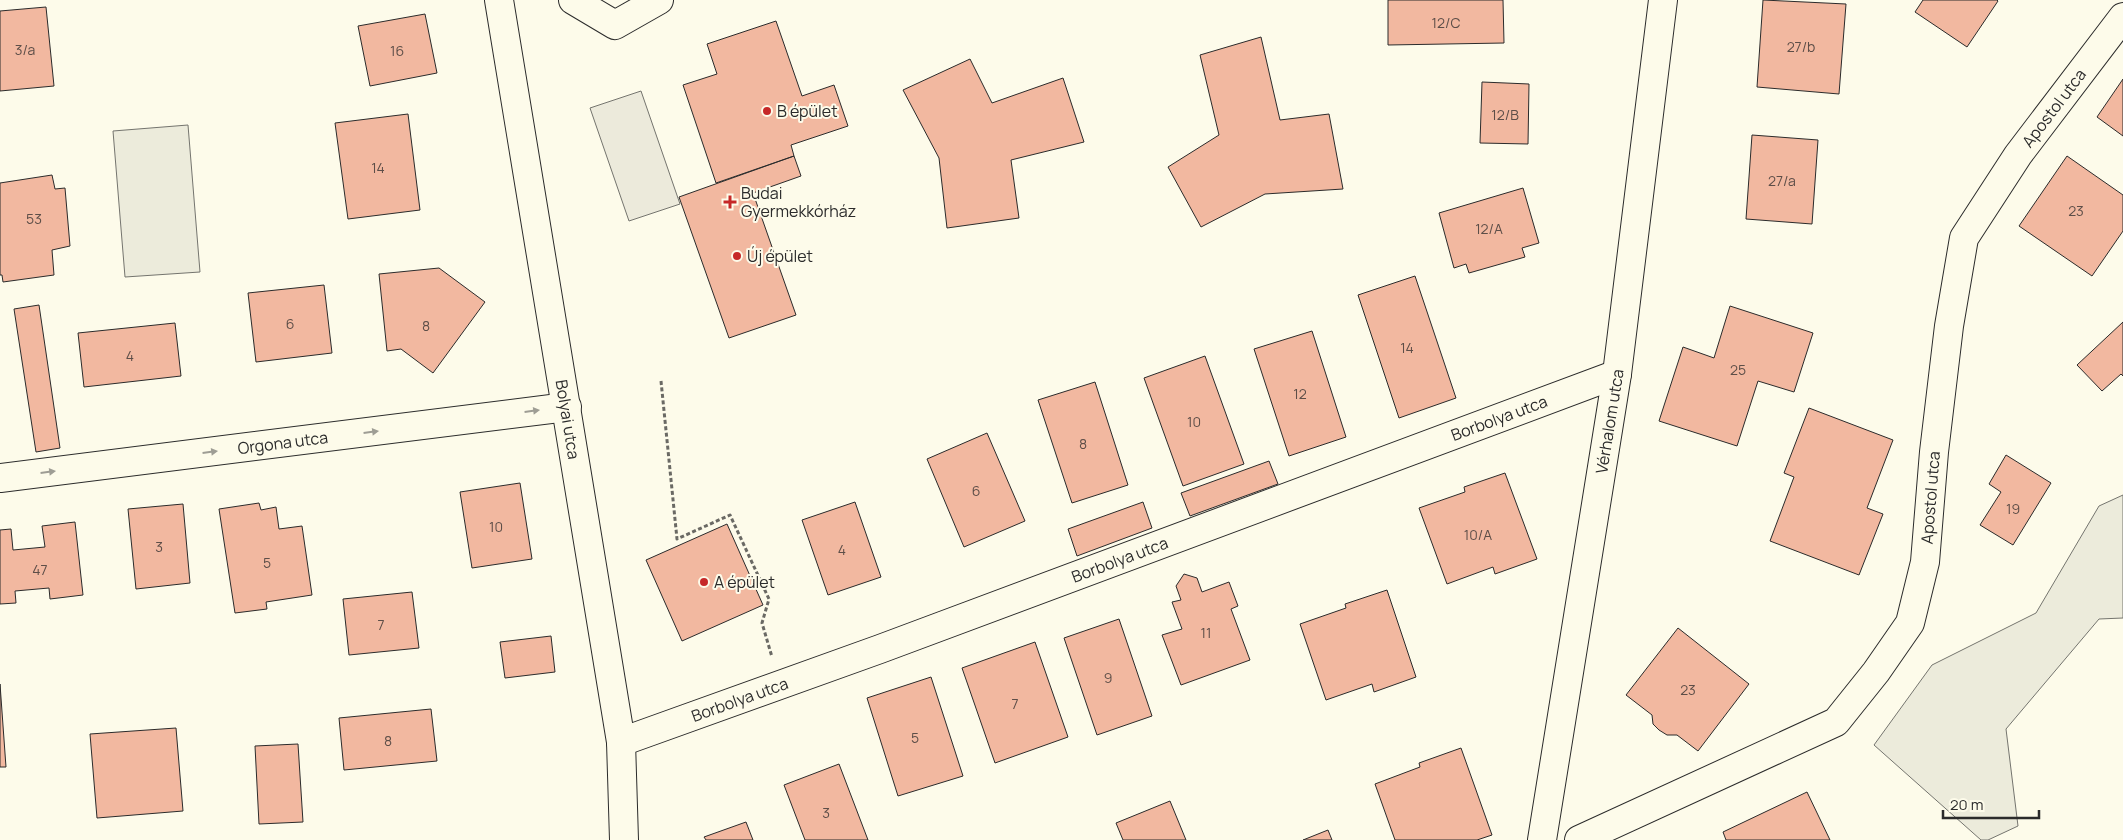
<svg xmlns="http://www.w3.org/2000/svg" width="2123" height="840" font-family="Manrope,sans-serif">
<rect width="100%" height="100%" fill="#fdfbea"/>
<path fill="#ecebdb" stroke="#74746e" d="M188,125L200,272L125,277L113,131Z
M2123,495V618L2099,619L2006,729L2018,826L1988,840H1981L1874,745L1932,665L2036,613L2099,506Z"/>
<path fill="#eceadb" stroke="#74746e" d="M641,91L680,204L629,221L590,108Z"/>
<path fill="#f2b8a0" stroke="#2b2b2b" d="M1388,0H1503L1504,43L1388,45Z
M1763,0L1846,4L1839,94L1757,87Z
M1923,0H1997L1998,1L1967,47L1915,12Z
M46,7L54,86L0,91V11Z
M425,14L437,73L370,86L358,26Z
M776,21L802,96L834,85L848,126L791,145L794,156L716,183L683,85L717,74L707,44Z
M1261,37L1280,120L1329,114L1343,189L1265,194L1201,227L1168,167L1219,135L1200,55Z
M970,59L992,103L1063,78L1084,142L1011,160L1019,218L947,228L939,158L903,90Z
M2123,79V136L2097,117Z
M1482,82L1529,84L1528,144L1480,143Z
M408,114L420,210L348,219L335,123Z
M1752,135L1818,140L1812,224L1746,219Z
M794,156L801,176L753,193L796,315L729,338L679,197Z
M2067,156L2123,195V231L2092,276L2019,226Z
M52,175L55,189L65,188L70,246L52,250L54,275L3,282L2,275H0V183Z
M1523,188L1539,243L1522,248L1525,257L1469,273L1466,264L1454,268L1439,213Z
M439,268L485,302L433,373L401,349L387,351L379,274Z
M1415,276L1456,398L1399,418L1358,295Z
M324,285L332,353L256,362L248,293Z
M39,305L60,448L36,452L14,309Z
M1730,306L1813,333L1794,392L1758,381L1737,446L1659,421L1683,347L1714,358Z
M2123,322V376L2121,374L2102,391L2077,365Z
M175,323L181,376L84,387L78,333Z
M1312,331L1346,437L1289,456L1254,349Z
M1205,356L1244,464L1183,486L1144,378Z
M1095,382L1128,485L1072,503L1038,400Z
M1809,408L1893,440L1867,508L1883,514L1859,575L1770,541L1794,477L1784,473Z
M987,433L1025,521L964,547L927,459Z
M2006,455L2051,483L2013,545L1980,525L2001,492L1989,484Z
M1269,461L1278,484L1190,516L1181,493Z
M1505,473L1537,559L1495,574L1493,567L1447,584L1419,508L1465,492L1464,487Z
M520,483L532,559L472,568L460,492Z
M855,502L881,577L828,595L802,520Z
M1143,502L1152,528L1077,556L1068,529Z
M259,503L261,510L276,507L279,529L302,526L312,595L266,602L267,609L235,613L219,509Z
M183,504L190,583L136,589L128,509Z
M75,522L83,595L50,599L49,588L15,591L16,603L0,604V530L11,529L13,550L45,547L42,526Z
M727,524L763,605L682,641L646,560Z
M1184,574L1197,578L1202,592L1229,582L1238,606L1231,609L1250,660L1181,685L1162,635L1182,629L1172,602L1181,600L1176,586Z
M1387,590L1416,677L1374,692L1372,684L1326,700L1300,624L1346,608L1345,604Z
M412,592L419,648L349,655L343,599Z
M1119,619L1152,716L1097,735L1064,638Z
M1678,628L1749,684L1698,751L1677,735H1667L1659,730L1653,724L1652,715L1626,695Z
M551,636L555,672L505,678L500,642Z
M1035,642L1068,737L995,763L962,668Z
M931,677L963,776L898,796L867,698Z
M0,684L6,767H0Z
M431,709L437,761L344,770L339,718Z
M176,728L183,811L97,818L90,734Z
M298,744L303,822L259,824L255,746Z
M1461,748L1492,835L1477,840H1395L1375,784L1420,767L1419,763Z
M839,764L868,840H805L784,785Z
M1807,792L1830,840H1726L1723,832Z
M1170,801L1186,840H1123L1116,823Z
M746,822L753,840H706L704,837Z
M1328,830L1332,840H1303Z"/>
<g fill="none" stroke-linecap="round" stroke-linejoin="round">
<defs>
<g id="minor">
<path id="s1" d="M499,0L621,742L624,840"/>
<path d="M573,0L615,25L659,0"/>
<path id="s2" d="M0,478L567,407"/>
<path id="s3" d="M621,742L880,649L1617,374"/>
<path id="s4" d="M1542,840L1617,374L1663,0"/>
<path id="s5" d="M1579,840L1836,722L1876,672L1910,623L1925,562L1934,452L1949,326L1964,238L2018,155L2123,17"/>
</g>
</defs>
<use href="#minor" stroke="#2b2b2b" stroke-width="30"/>
<path stroke="#6a6964" stroke-width="3" stroke-dasharray="4 2.5" stroke-linecap="butt" d="M661,381L677,539L730,515L769,599L762,623L772,657"/>
<use href="#minor" stroke="#fdfbea" stroke-width="28"/>
</g>
<defs><path id="oneway-solid" d="M-6-.8H1V-3.2L6.5 0L1 3.2V.8H-6Z" transform="scale(1.25)"/></defs>
<g fill="#9e9d94">
<use href="#oneway-solid" transform="translate(532 411) rotate(-7)"/>
<use href="#oneway-solid" transform="translate(371 432) rotate(-7)"/>
<use href="#oneway-solid" transform="translate(210 452) rotate(-7)"/>
<use href="#oneway-solid" transform="translate(48 472) rotate(-7)"/>
</g>
<g fill="#c62828" stroke="#fdfbea" stroke-width="2">
<circle cx="767" cy="111" r="5"/>
<path d="M727.5 194.5h5v5h5v5h-5v5h-5v-5h-5v-5h5z"/>
<circle cx="737" cy="256" r="5"/>
<circle cx="704" cy="582" r="5"/>
</g>
<g text-anchor="middle" dominant-baseline="central" stroke-width="4" stroke-linejoin="round" paint-order="stroke">
<g font-size="14" fill="#5d4e48">
<text x="1446" y="22">12/C</text>
<text x="1801" y="46">27/b</text>
<text x="25" y="49">3/a</text>
<text x="397" y="50">16</text>
<text x="1505" y="114">12/B</text>
<text x="378" y="167">14</text>
<text x="1782" y="180">27/a</text>
<text x="2076" y="210">23</text>
<text x="34" y="218">53</text>
<text x="1489" y="228">12/A</text>
<text x="290" y="323">6</text>
<text x="426" y="325">8</text>
<text x="1407" y="347">14</text>
<text x="130" y="355">4</text>
<text x="1738" y="369">25</text>
<text x="1300" y="393">12</text>
<text x="1194" y="421">10</text>
<text x="1083" y="443">8</text>
<text x="976" y="490">6</text>
<text x="2013" y="508">19</text>
<text x="496" y="526">10</text>
<text x="1478" y="534">10/A</text>
<text x="159" y="546">3</text>
<text x="842" y="549">4</text>
<text x="267" y="562">5</text>
<text x="40" y="569">47</text>
<text x="381" y="624">7</text>
<text x="1206" y="632">11</text>
<text x="1108" y="677">9</text>
<text x="1688" y="689">23</text>
<text x="1015" y="703">7</text>
<text x="915" y="737">5</text>
<text x="388" y="740">8</text>
<text x="826" y="812">3</text>
</g>
<g font-size="16" fill="#2b2b2b" stroke="#fdfbea">
<text stroke="none"><textPath href="#s5" startOffset="954">Apostol utca</textPath></text>
<text stroke="none"><textPath href="#s3" startOffset="936">Borbolya utca</textPath></text>
<text stroke="none"><textPath href="#s1" startOffset="425">Bolyai utca</textPath></text>
<text stroke="none"><textPath href="#s4" startOffset="424">Vérhalom utca</textPath></text>
<text stroke="none"><textPath href="#s2" startOffset="285">Orgona utca</textPath></text>
<text stroke="none"><textPath href="#s5" startOffset="534">Apostol utca</textPath></text>
<text stroke="none"><textPath href="#s3" startOffset="531">Borbolya utca</textPath></text>
<text stroke="none"><textPath href="#s3" startOffset="126">Borbolya utca</textPath></text>
</g>
<g font-size="16" fill="#2b2b2b" stroke="#fdfbea" text-anchor="start">
<text x="777" y="111">B épület</text>
<text x="741" y="193">Budai<tspan x="741" dy="18">Gyermekkórház</tspan></text>
<text x="747" y="256">Új épület</text>
<text x="714" y="582">A épület</text>
</g>
</g>
<path d="M1943 810v8h96v-8" fill="none" stroke="#2b2b2b" stroke-width="2.5"/>
<text x="1950" y="810" font-size="15" fill="#2b2b2b" stroke="#fdfbea" stroke-width="4" paint-order="stroke">20 m</text>
</svg>
